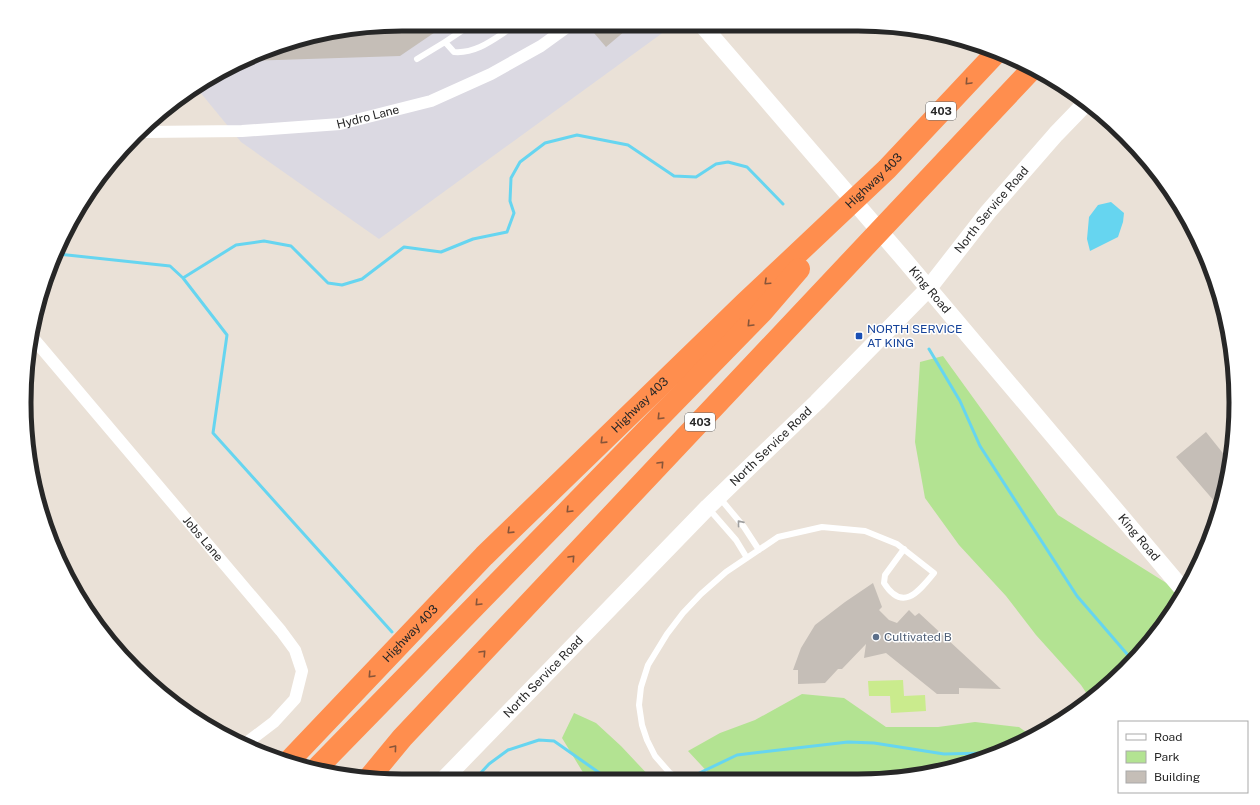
<svg xmlns="http://www.w3.org/2000/svg" width="1260" height="805" font-family="'Public Sans',sans-serif">
<rect width="100%" height="100%" fill="#eae1d7"/>
<path fill="#dbd9e2" d="M402,24L672,26L379,239L241,142L195,86L281,44Z"/>
<path fill="#b3e392" d="M943,356L1058,515L1168,584L1180,598L1142,652L1091,700L1081,685L1036,635L1006,596L959,545L925,498L915,442L920,362Z
M802,694L844,698L886,727H938L975,722L1019,727L1033,737L1025,742L956,768L882,780L714,779L688,751L720,733L755,720Z
M574,713L596,723L621,746L652,779H587L562,738Z"/>
<path fill="#caeb8d" d="M903,680L904,696L925,695L926,711L891,713L890,696H869L868,681Z"/>
<path fill="#66d5f0" d="M1111,202L1124,213L1123,222L1118,237L1090,251L1087,239L1089,217L1098,205Z"/>
<g fill="none" stroke-linecap="round" stroke-linejoin="round">
<path stroke="#66d5f0" stroke-width="3" d="M58,254L170,266L183,278L227,335L213,433L392,632
M183,278L236,245L264,241L291,246L328,283L342,285L362,279L404,247L441,252L473,239L507,232L514,213L510,201L511,178L520,162L545,143L577,135L628,145L674,176L696,177L716,164L728,162L747,167L783,204
M929,349L960,401L980,446L1077,596L1127,654L1132,662
M476,778L489,764L508,750L539,740L554,741L601,774L626,779
M689,778L737,755L848,742L874,743L944,754L986,753L989,756"/>
</g>
<path fill="#c5beb7" d="M402,24H447L400,56L247,61L281,44Z
M603,25H632L606,47L594,33Z
M1206,432L1230,462L1223,496L1215,502L1176,457Z
M873,583L882,607L879,610L889,620L897,623L909,610L915,616L919,613L1001,689L959,688V694H937L886,653L864,658L866,644L842,669H838L825,683L798,684V670H793L801,648L815,625L845,602Z"/>
<g fill="none" stroke-linecap="round" stroke-linejoin="round">
<path stroke="#c3c3c3" stroke-width="2" stroke-dasharray="3 2" stroke-linecap="butt" d="M130,661L145,674L159,691"/>
<path stroke="#fff" stroke-width="6" d="M472,24L445,42L454,52C478,54 496,37 516,25
M417,59L445,42
M719,497L744,527L759,550
M709,509L736,540L747,558
M678,779L669,772L655,756L647,740L642,725L639,705L641,687L648,665L667,634L683,613L701,594L726,572L778,537L822,527L865,531L897,544L934,573C919,591 903,613 884,583L885,575L904,549"/>
<g stroke="#fff" stroke-width="12">
<path id="s1" d="M145,132L242,131L340,124L431,101L491,74L541,46L570,25"/>
<path id="s2" d="M33,338L281,631L295,650L302,671L295,699L274,722L245,744"/>
</g>
<g stroke="#fff" stroke-width="17">
<path id="s3" d="M703,26L902,257L1185,592"/>
<path id="s4" d="M445,778L708,507L817,402L928,289L988,212L1056,134L1085,104"/>
</g>
<g stroke="#ff8e4e" stroke-width="22">
<path id="s5" d="M289,761L484,556L745,303L887,169L995,54"/>
<path d="M317,768L762,312L799,269"/>
<path d="M369,778L402,738L1033,68"/>
</g>
</g>
<defs><path id="oneway-chevron" d="M-2-3.5L2.5 0L-2 3.5" fill="none" stroke-width="1.6" stroke-linecap="round" stroke-linejoin="round"/></defs>
<g stroke="#885539">
<use href="#oneway-chevron" transform="translate(968 82) rotate(133)"/>
<use href="#oneway-chevron" transform="translate(767 282) rotate(137)"/>
<use href="#oneway-chevron" transform="translate(750 324) rotate(134)"/>
<use href="#oneway-chevron" transform="translate(660 417) rotate(134)"/>
<use href="#oneway-chevron" transform="translate(603 441) rotate(136)"/>
<use href="#oneway-chevron" transform="translate(661 464) rotate(-47)"/>
<use href="#oneway-chevron" transform="translate(569 510) rotate(134)"/>
<use href="#oneway-chevron" transform="translate(510 531) rotate(136)"/>
<use href="#oneway-chevron" transform="translate(572 558) rotate(-47)"/>
<use href="#oneway-chevron" transform="translate(478 603) rotate(134)"/>
<use href="#oneway-chevron" transform="translate(483 653) rotate(-47)"/>
<use href="#oneway-chevron" transform="translate(371 675) rotate(133)"/>
<use href="#oneway-chevron" transform="translate(394 748) rotate(-50)"/>
</g>
<use stroke="#9e9e9e" href="#oneway-chevron" transform="translate(740 523) rotate(-129)"/>
<rect fill="#1a4fb4" stroke="#fff" stroke-width="1.5" x="855" y="332" width="8" height="8" rx="2"/>
<circle fill="#5c6f8a" stroke="#fff" stroke-width="1.5" cx="876" cy="637" r="4"/>
<g text-anchor="middle" dominant-baseline="central" stroke-width="3" stroke-linejoin="round" paint-order="stroke">
<g fill="#fff" stroke="#686868" stroke-width="1">
<rect x="926" y="102" width="30" height="18" rx="3"/>
<rect x="685" y="413" width="30" height="18" rx="3"/>
</g>
<g font-size="11" font-weight="bold" fill="#272727">
<text x="941" y="111">403</text>
<text x="700" y="422">403</text>
</g>
<g font-size="12" fill="#272727" stroke="#fff">
<text stroke="none"><textPath href="#s1" startOffset="224">Hydro Lane</textPath></text>
<text stroke="none"><textPath href="#s5" startOffset="824">Highway 403</textPath></text>
<text stroke="none"><textPath href="#s4" startOffset="789">North Service Road</textPath></text>
<text stroke="none"><textPath href="#s3" startOffset="348">King Road</textPath></text>
<text stroke="none"><textPath href="#s5" startOffset="500">Highway 403</textPath></text>
<text stroke="none"><textPath href="#s4" startOffset="465">North Service Road</textPath></text>
<text stroke="none"><textPath href="#s3" startOffset="672">King Road</textPath></text>
<text stroke="none"><textPath href="#s2" startOffset="263">Jobs Lane</textPath></text>
<text stroke="none"><textPath href="#s5" startOffset="176">Highway 403</textPath></text>
<text stroke="none"><textPath href="#s4" startOffset="141">North Service Road</textPath></text>
</g>
<g font-size="12" fill="#164399" stroke="#fff" text-anchor="start">
<text x="867" y="329">NORTH SERVICE<tspan x="867" dy="14">AT KING</tspan></text>
</g>
<g font-size="12" fill="#4e5e75" stroke="#fff" text-anchor="start">
<text x="884" y="637">Cultivated B</text>
</g>
</g>
<path d="M0 0H1260V805H0ZM402 31H858A371 371 0 0 1 1229 402V403A371 371 0 0 1 858 774H402A371 371 0 0 1 31 403V402A371 371 0 0 1 402 31Z" fill="#fff" fill-rule="evenodd"/>
<path fill="none" stroke="#272727" stroke-width="5" d="M402 31H858A371 371 0 0 1 1229 402V403A371 371 0 0 1 858 774H402A371 371 0 0 1 31 403V402A371 371 0 0 1 402 31Z"/>
<rect x="1118" y="721" width="130" height="72" fill="#ffffff" stroke="#a9a9a9"/>
<rect x="1126" y="734" width="20" height="6" fill="#ffffff" stroke="#a9a9a9"/>
<text x="1154" y="741" font-size="12" fill="#272727">Road</text>
<rect x="1126" y="751" width="20" height="12" fill="#b3e392" stroke="#a9a9a9"/>
<text x="1154" y="761" font-size="12" fill="#272727">Park</text>
<rect x="1126" y="771" width="20" height="12" fill="#c5beb7" stroke="#a9a9a9"/>
<text x="1154" y="781" font-size="12" fill="#272727">Building</text>
</svg>
